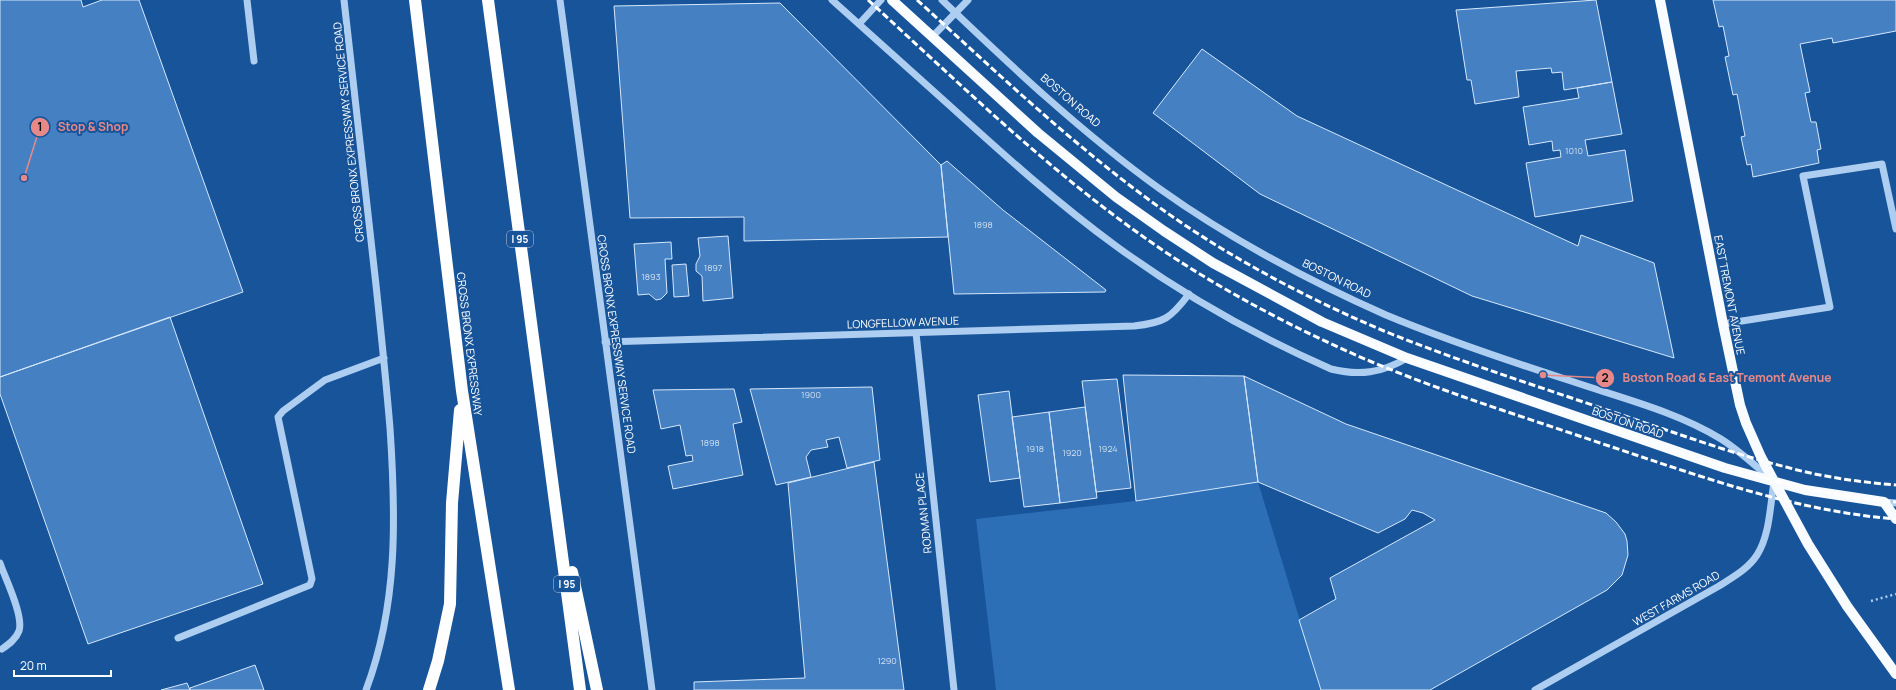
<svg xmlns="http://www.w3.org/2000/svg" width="1896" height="690" font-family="Manrope,sans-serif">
<rect width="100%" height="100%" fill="#185499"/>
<path fill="#2c6fb7" d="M1258,482L1321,690H996L976,519L1127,502Z"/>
<path fill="#4580c2" stroke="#d5e8fc" d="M0,0H81L83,7L102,0H139L243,292L0,377Z
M1596,0L1612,82L1564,90L1562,72L1552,73L1551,68L1516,71L1519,97L1475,104L1471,80H1467L1456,10Z
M1713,0H1896V31L1833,43L1832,38L1800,44L1810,92L1805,93L1811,122H1816L1821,149L1817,150L1819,163L1753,177L1751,164L1747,165L1741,137L1745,136L1737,94L1733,95L1725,57L1729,56L1723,26L1719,27Z
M780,3L941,165L948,237L744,241V217L630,218L614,6Z
M1202,49L1297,116L1578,246L1581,235L1654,263L1674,358L1472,296L1260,194L1153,113Z
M1612,82L1622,134L1585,140L1588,156L1625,150L1633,201L1535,217L1526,163L1561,157L1560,150L1553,151L1552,141L1529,145L1523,107L1579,98L1577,88Z
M947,161L1003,210L1106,290L1105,292L954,294L941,165Z
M728,236L733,298L703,301L702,276L696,271V264L700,256L698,238Z
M671,242L672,259H665L667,293L661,299L656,300L649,294L638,295L634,244Z
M686,264L689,296L674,297L672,265Z
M170,317L263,584L88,644L0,394V377Z
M1123,375L1244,376L1258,482L1136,501Z
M1244,376L1346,424L1606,513L1616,522L1625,534L1627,541L1628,555L1622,575L1607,590L1430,690H1321L1299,620L1336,599L1330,578L1435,520L1423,513L1412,510L1405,519L1378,533L1258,482Z
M1117,379L1131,488L1096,492L1082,381Z
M872,387L880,460L847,468L839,437L826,440L828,447L811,450L806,457L811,477L776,485L750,389Z
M734,389L742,422L733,424L743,475L673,489L668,466L693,461L692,455L686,456L680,425L661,429L653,390Z
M1009,391L1020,478L990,482L978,395Z
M1085,407L1097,498L1060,503L1049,412Z
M1049,412L1060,503L1024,507L1012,417Z
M874,462L904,690H694V682L805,678L788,483Z
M255,665L264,690H190V688Z
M187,683L190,690H161Z"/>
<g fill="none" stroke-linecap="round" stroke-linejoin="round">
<path stroke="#adcef1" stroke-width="2.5" stroke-dasharray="2 3" stroke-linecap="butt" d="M1871,601L1896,594"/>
<path stroke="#adcef1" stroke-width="7" d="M247,0L254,61
M344,0C355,95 366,190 376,285C381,332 386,380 390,428C396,517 398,605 366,690
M560,0L652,690
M832,0C871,35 910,70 949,105C1003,154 1057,203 1116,246C1183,295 1256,336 1331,369C1359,376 1382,373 1407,358
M942,0C1011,66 1082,133 1160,189C1230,239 1307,280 1386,315C1446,340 1509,361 1571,381C1621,398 1675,411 1721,439C1740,451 1757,467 1774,482C1770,505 1770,535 1757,555C1748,569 1733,577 1719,586L1535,690
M859,24L881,0
M932,37L968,0
M1723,324L1830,307L1803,176L1882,164L1896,229
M916,333L954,690
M605,342L1134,326C1164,323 1171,318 1189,294
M1884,502L1896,503
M0,563C5,578 24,616 19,631C16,639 9,644 2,649
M178,638L310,585L312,579L278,417L283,411L325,380L384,358"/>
<path stroke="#f8fbff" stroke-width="10" d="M892,0L1038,133L1116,197L1164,231L1213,263L1322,322L1407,358L1725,468L1805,490L1884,502L1896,519
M1660,0L1723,324L1740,405L1746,423L1761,457L1808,544L1847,606L1896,674"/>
<path stroke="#fff" stroke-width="12" d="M415,0L462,391L509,690
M488,0L580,690
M572,572L597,690
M429,690L438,661L450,604L452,503L460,410"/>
<path stroke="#fff" stroke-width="3" stroke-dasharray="7 3" stroke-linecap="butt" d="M868,0C968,91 1065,187 1179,261C1240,300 1306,334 1372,362C1446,393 1524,417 1600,443C1697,475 1793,511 1896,519
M892,0C980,80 1066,163 1164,230C1229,276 1302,315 1375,345C1451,377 1530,402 1608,428C1702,460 1796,494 1896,502
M917,0C1000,75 1081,153 1173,217C1238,262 1311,300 1384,331C1458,361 1534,385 1610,411C1668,430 1726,452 1786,467C1822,477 1859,482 1896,485"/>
</g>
<g text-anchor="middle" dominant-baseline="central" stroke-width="4" stroke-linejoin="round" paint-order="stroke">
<g font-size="9" fill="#d0dff0">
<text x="1574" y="150">1010</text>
<text x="983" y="224">1898</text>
<text x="713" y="267">1897</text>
<text x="651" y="276">1893</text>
<text x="811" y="394">1900</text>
<text x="710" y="442">1898</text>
<text x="1035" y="448">1918</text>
<text x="1108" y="448">1924</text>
<text x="1072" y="452">1920</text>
<text x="887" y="660">1290</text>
</g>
<g fill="#185499" stroke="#bacce0" stroke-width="1">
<rect x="507" y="231" width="26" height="16" rx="3"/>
<rect x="554" y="576" width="26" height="16" rx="3"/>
</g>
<g font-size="10" font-weight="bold" fill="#fff">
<text x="520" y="239">I 95</text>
<text x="567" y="584">I 95</text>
</g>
<g font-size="11" fill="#fff" stroke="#185499">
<text transform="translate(1071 100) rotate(41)">BOSTON ROAD</text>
<text transform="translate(348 132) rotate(-96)">CROSS BRONX EXPRESSWAY SERVICE ROAD</text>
<text transform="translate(1337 278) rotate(26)">BOSTON ROAD</text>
<text transform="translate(1730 295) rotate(79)">EAST TREMONT AVENUE</text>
<text transform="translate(903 322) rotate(-2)">LONGFELLOW AVENUE</text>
<text transform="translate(470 344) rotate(83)">CROSS BRONX EXPRESSWAY</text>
<text transform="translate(617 344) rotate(82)">CROSS BRONX EXPRESSWAY SERVICE ROAD</text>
<text transform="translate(1628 422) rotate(19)">BOSTON ROAD</text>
<text transform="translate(923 513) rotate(-96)">RODMAN PLACE</text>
<text transform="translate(1676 598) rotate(-30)">WEST FARMS ROAD</text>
</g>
</g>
<path fill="none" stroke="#e88989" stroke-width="1.5" d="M24 178L40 127M1543 375L1605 378"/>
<g fill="#e88989" stroke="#185499" stroke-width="1.5">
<circle cx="24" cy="178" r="4"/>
<circle cx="1543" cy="375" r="4"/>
<circle cx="40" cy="127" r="10"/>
<circle cx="1605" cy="378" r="10"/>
</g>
<g font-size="12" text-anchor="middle" font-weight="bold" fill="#111">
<text x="40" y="131">1</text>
<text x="1605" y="382">2</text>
</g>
<g font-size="12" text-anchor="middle" font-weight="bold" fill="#e88989" stroke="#185499" stroke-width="4" stroke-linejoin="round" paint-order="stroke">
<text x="93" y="131">Stop &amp; Shop</text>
<text x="1727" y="382">Boston Road &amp; East Tremont Avenue</text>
</g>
<path d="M14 670v6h97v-6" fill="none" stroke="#ffffff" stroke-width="2"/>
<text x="20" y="670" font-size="12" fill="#ffffff" stroke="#185499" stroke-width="3" paint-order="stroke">20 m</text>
</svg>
